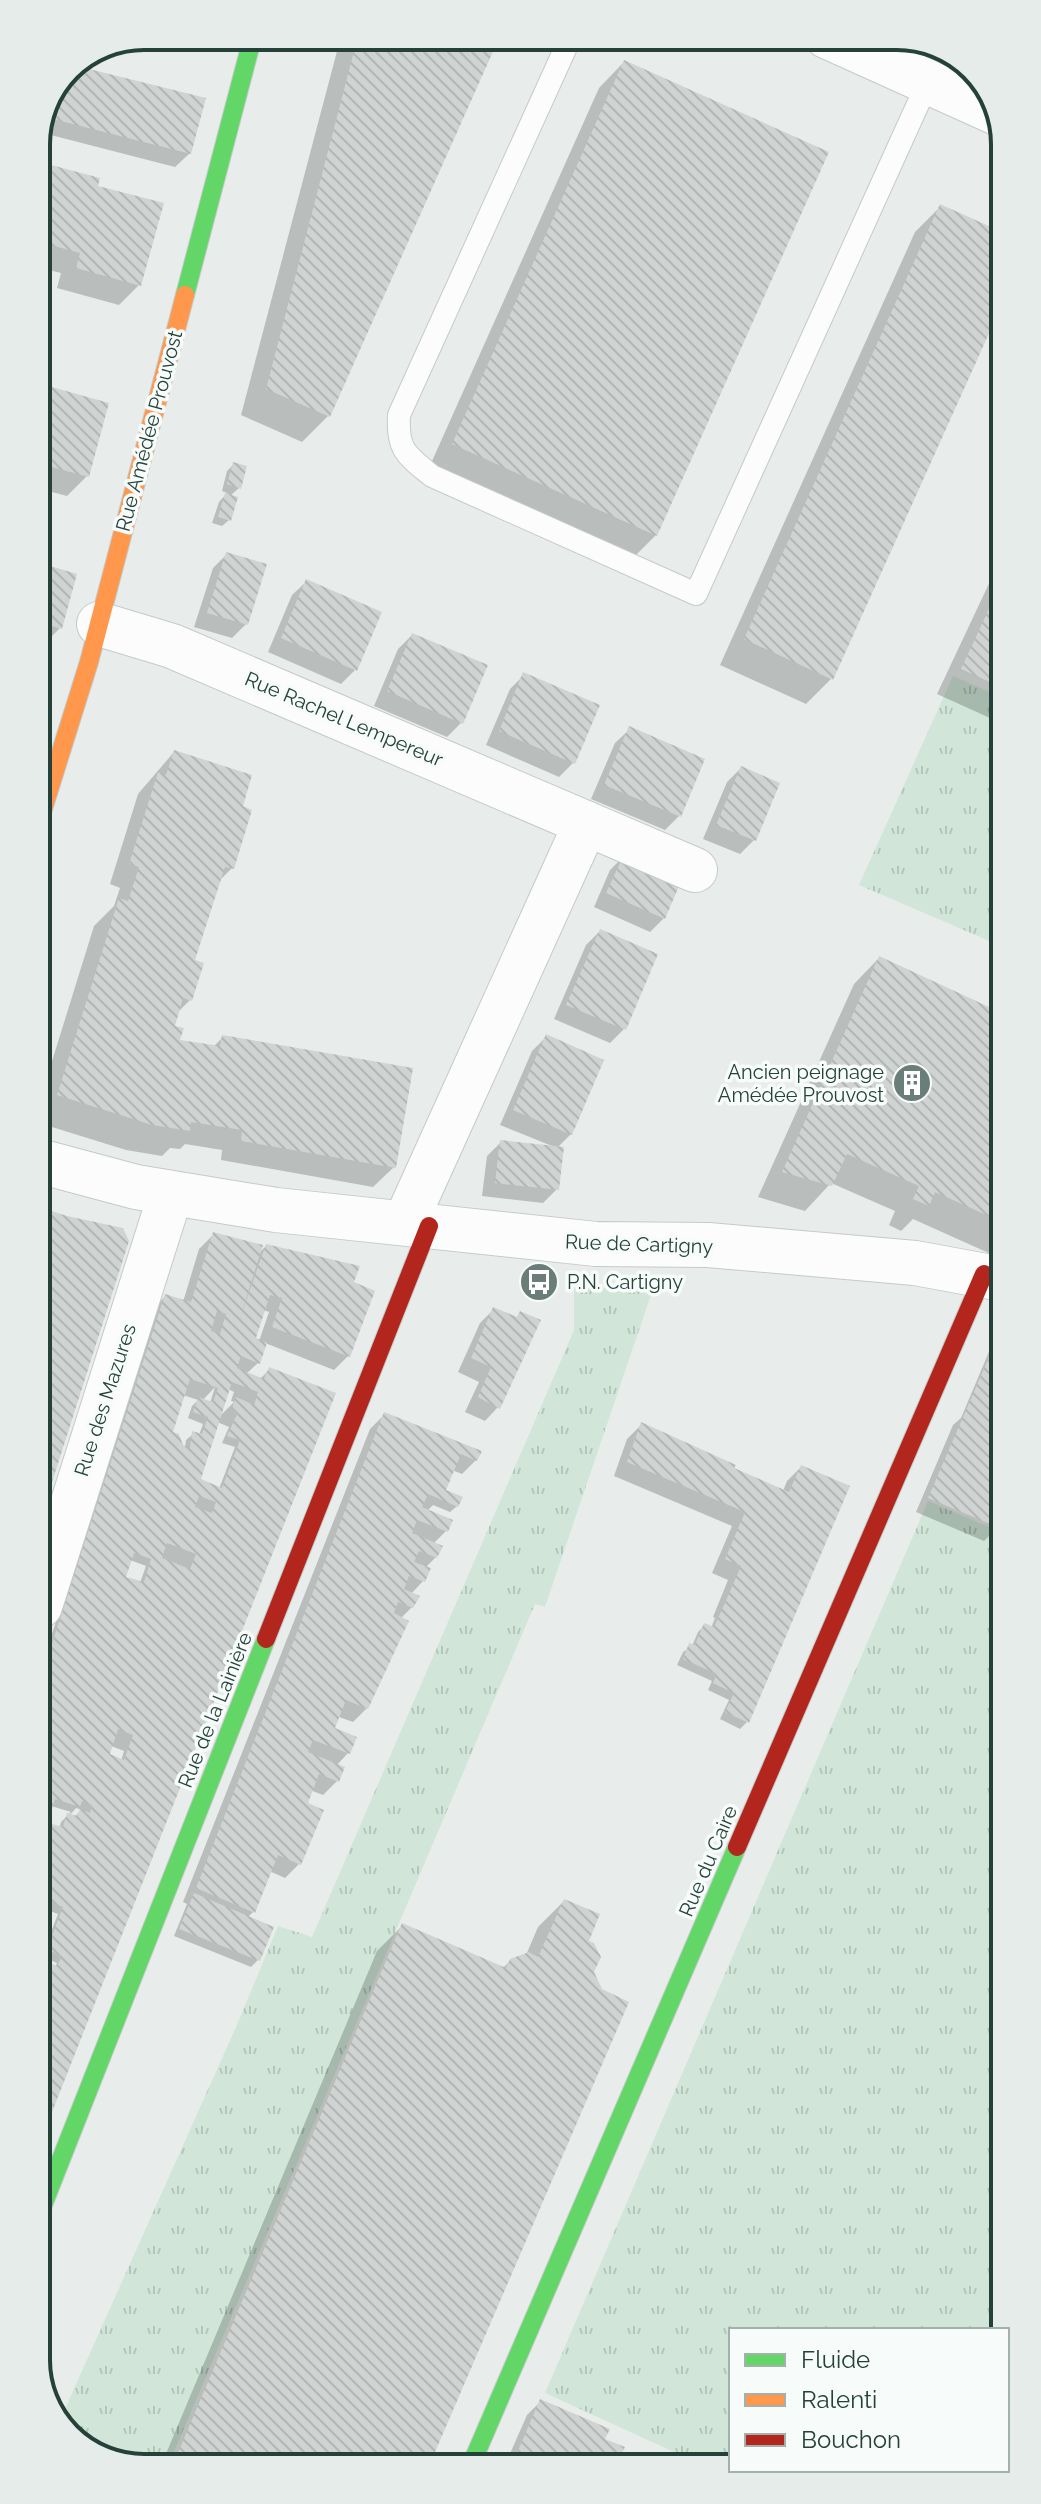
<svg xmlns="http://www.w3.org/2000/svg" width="1041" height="2504" font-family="Raleway,sans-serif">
<defs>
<pattern id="grass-tufts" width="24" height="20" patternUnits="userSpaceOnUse" patternTransform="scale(2)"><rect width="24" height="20" fill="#d1e6d8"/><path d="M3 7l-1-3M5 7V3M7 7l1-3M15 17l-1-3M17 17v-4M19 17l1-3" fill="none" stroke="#b3c6ba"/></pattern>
<pattern id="building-back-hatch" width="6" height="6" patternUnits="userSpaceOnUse" patternTransform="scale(2)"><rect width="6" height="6" fill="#cfd4d2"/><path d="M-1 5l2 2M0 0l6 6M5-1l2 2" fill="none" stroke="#b2b7b5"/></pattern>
</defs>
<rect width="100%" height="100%" fill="#e8edeb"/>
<path fill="url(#grass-tufts)" d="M953,676L1001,697V946L859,885Z
M574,1288L653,1289L545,1607L535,1604L167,2468H137L78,2445L60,2420L236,2027L278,1926L312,1937L574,1330Z
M928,1501L1003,1533L1005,2330H731V2464H686L687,2458L545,2393Z"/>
<path fill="#0003" fill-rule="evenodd" d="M158,36H219L206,50Z
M341,36H498L328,416L302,442L241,415Z
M624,62L656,535L630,561L428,470L599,88Z
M68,67L190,153L175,167L39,132Z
M36,163L96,188L139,285L119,305L57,288L61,273L37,267Z
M941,206L831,679L806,704L720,665L915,232Z
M37,369L43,370L39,385L87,476L67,496L37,488Z
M234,464L239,488L230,496L229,520L222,526L212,523L219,502L227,493L222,491L227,471Z
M227,554L246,624L232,638L194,627L213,568Z
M1001,558V723L937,694Z
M37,565L60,628L46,642L37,639Z
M307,581L355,670L341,684L268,652L292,595Z
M412,635L461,723L447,737L374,706L398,649Z
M524,675L573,763L559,777L486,745L510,689Z
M630,729L679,816L665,830L591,799L615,743Z
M174,752L241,808L232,868L217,883L192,961L190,1000L176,1014L173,1027L178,1041L213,1047L223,1037L394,1167L373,1187L221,1160L222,1150L185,1144L180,1149L170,1148L162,1156L126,1150L39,1123V1103L94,926L114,906L120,888L110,884L138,794Z
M741,768L754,840L740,854L703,839L727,782Z
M624,856L664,918L650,932L594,907L610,870Z
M600,931L624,1029L610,1043L554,1019L586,945Z
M879,958L1002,1015V1259L913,1219L901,1231L889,1225L895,1211L831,1183L805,1211L758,1197L854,984Z
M546,1037L571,1134L557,1148V1189L543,1203L482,1196L487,1156L501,1142L552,1146L500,1125L532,1051Z
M39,1209L127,1241L39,1514Z
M213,1235L258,1254L266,1246L351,1283L348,1356L334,1370L265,1343L258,1363L246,1374L260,1379L270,1369L162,1831L41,2135V1961L55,1967L57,1963L41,1956L43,1950L41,1949L40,1933L49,1937L58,1914L45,1909L40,1921V1657L43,1648L50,1640L159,1303L165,1296L183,1302L199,1249ZM263,1310L269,1312L259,1341L254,1339ZM215,1387L210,1403L202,1401ZM228,1389L234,1392L231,1401L234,1402L219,1417ZM183,1395L198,1400L192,1406L188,1418L203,1424L199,1435L193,1434L186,1440L185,1448L170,1433ZM217,1422L229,1427L222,1443L235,1447L219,1489L197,1481ZM130,1560L146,1566L140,1583L124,1578ZM111,1746L124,1751L121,1761L108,1755ZM51,1806L71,1812L61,1822L59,1829L44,1824ZM76,1808L82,1810L74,1817L69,1816Z
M494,1309L516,1318L521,1313L498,1407L485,1421L465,1412L479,1382L458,1372L480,1323Z
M1002,1328L1003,1516L998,1527L984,1541L916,1512L953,1425L961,1418L996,1335Z
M384,1415L476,1460L462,1474L452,1470L440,1499L446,1493L457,1506L450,1512L433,1505L427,1511L446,1531L433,1544L436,1557L425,1568L423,1581L411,1594L412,1607L400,1619L367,1708L353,1722L339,1717L332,1729L348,1753L336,1766L337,1781L323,1795L310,1790L305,1804L299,1864L285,1878L269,1871L253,1912L247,1918L258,1960L251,1967L174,1936L187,1904L183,1902L370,1429Z
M641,1425L783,1491L787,1481L801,1467L747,1722L740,1729L720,1719L729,1700L708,1690L712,1681L677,1665L683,1652L692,1646L698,1632L704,1626L711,1628L715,1618L713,1617L728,1580L712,1573L732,1526L614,1476L627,1439Z
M564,1901L586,1942L427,2466L160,2468L377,1951L403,1925L502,1969L511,1960L526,1955L538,1927Z
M541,2401L603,2440L614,2465H505L527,2415Z
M666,2456L681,2462L680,2464H659Z"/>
<path fill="url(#building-back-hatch)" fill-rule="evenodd" d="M358,36H500L330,417L266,389Z
M624,60L829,152L657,536L452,444Z
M73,65L206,98L191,154L49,118L53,100L68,67Z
M36,161L100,178L98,186L164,203L141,286L76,268L80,253L36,241Z
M940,204L1000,231V309L833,680L744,639Z
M37,367L45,369L41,384L109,403L89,477L37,463Z
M233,462L247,466L241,489L227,484Z
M225,493L238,497L231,521L218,517Z
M226,552L267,564L248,625L207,613Z
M37,562L77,574L62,629L37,622Z
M306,579L382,612L357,671L281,638Z
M1001,583V687L961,669Z
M412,633L488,665L463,724L387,691Z
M523,672L600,705L575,764L499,731Z
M37,678L47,681L38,712Z
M629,726L705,759L681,817L604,785Z
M174,750L252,775L243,806L252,810L234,869L225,867L195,960L204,963L192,1001L183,998L175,1026L184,1028L180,1040L220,1046L222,1035L413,1068L396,1168L241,1141L242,1130L191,1122L190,1131L152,1125L57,1095L119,898L128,901L139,867L129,864L158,772L166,775Z
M741,766L780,783L756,841L716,825Z
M624,854L682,879L665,919L606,893Z
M600,929L658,954L626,1030L566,1005Z
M879,956L1002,1013V1222L935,1192L929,1206L913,1199L919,1186L847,1154L832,1186L782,1172Z
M546,1034L604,1060L572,1135L513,1110Z
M500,1140L564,1147L559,1190L495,1183Z
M39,1207L67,1216L123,1228L129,1241L40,1520Z
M213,1232L263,1245L240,1318L266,1244L360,1266L354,1282L375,1291L350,1357L272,1327L282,1298L270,1295L256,1338L267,1343L260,1364L241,1356L237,1368L249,1373L264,1379L269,1367L336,1393L41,2140V1959L57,1966L62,1956L46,1949L49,1943L41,1940L40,1931L52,1936L63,1907L49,1901L40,1925V1681L165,1294L191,1302ZM217,1311L226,1314L220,1334L211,1331ZM190,1379L218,1388L213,1402L198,1397L193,1412L208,1417L202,1434L192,1431L190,1448L183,1445L179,1434L173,1432ZM232,1382L258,1392L254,1405L236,1397L232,1408L238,1412L227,1436L240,1440L222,1488L201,1479ZM199,1496L216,1502L212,1513L195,1507ZM167,1543L196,1554L190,1569L162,1558ZM134,1553L151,1559L144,1582L126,1577ZM118,1729L133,1735L124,1760L110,1754ZM55,1799L80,1807L82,1801L92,1805L90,1813L80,1809L77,1816L67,1813L63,1827L48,1823Z
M493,1307L517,1317L520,1311L541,1320L500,1409L478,1397L491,1367L471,1358Z
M1002,1327L1003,1521L1000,1528L928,1498Z
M384,1412L482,1451L477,1461L461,1454L446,1490L463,1497L458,1507L428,1494L422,1507L453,1520L448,1532L417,1520L412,1533L443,1546L437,1558L419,1551L414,1562L431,1568L425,1582L409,1576L404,1589L420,1596L413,1608L398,1602L394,1613L409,1621L368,1709L346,1700L335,1728L357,1737L350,1754L313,1740L308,1752L345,1767L339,1782L319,1774L308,1803L324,1810L301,1865L278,1855L255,1913L196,1888Z
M641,1422L736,1465L734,1468L789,1492L801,1465L850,1486L749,1723L725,1712L734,1693L713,1683L717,1674L683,1659L689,1643L695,1645L704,1623L714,1627L725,1603L741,1566L725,1559L745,1512L627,1462Z
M194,1893L274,1927L260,1961L179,1929Z
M564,1899L600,1914L589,1941L594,1943L601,1957L594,1972L602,1989L629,2002L429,2466L172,2467L402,1923L506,1968L510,1959L529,1952L538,1957Z
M540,2399L610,2429L605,2439L625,2447L616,2465H512Z"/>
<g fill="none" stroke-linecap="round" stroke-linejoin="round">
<defs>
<path id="lane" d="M571,36L399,415C397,450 406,455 432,476L696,594L928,82"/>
<path id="street" d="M826,36L999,114
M99,624L172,646L695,870
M39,1161L136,1187L276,1210L596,1244L708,1245L915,1263L1002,1279
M405,1223L586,823
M40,1606L171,1193"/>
<path id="fast" d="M185,295L253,36
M41,2210L266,1639
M471,2465L737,1847"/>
<path id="slow" d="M38,825L89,662L185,295"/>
<path id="jam" d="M266,1639L429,1226
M737,1847L984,1274"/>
</defs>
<use href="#lane" stroke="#c5cac8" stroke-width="24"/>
<use href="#street" stroke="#c5cac8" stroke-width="46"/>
<use href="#fast" stroke="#c3cbc8" stroke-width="20"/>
<use href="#slow" stroke="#c3cbc8" stroke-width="20"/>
<use href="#jam" stroke="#c3cbc8" stroke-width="20"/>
<use href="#lane" stroke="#fcfcfc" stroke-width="22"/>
<use href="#street" stroke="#fcfcfc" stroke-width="44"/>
<use href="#fast" stroke="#63d668" stroke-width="18"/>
<use href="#slow" stroke="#ff974d" stroke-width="18"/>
<use href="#jam" stroke="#b3261e" stroke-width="18"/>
</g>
<defs>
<symbol id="building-disc" viewBox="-11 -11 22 22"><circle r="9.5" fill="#697e78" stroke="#f7fbf9"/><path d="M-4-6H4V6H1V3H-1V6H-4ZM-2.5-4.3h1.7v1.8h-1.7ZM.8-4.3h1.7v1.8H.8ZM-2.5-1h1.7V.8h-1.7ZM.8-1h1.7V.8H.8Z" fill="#fff"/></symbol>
<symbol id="bus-disc" viewBox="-11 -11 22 22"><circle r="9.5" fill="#697e78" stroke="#f7fbf9"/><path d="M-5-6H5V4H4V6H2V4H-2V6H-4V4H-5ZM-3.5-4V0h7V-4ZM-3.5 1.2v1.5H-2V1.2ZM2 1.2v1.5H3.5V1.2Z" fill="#fff"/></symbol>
</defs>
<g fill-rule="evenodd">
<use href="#building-disc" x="890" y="1061" width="44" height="44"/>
<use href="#bus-disc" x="517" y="1260" width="44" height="44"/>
</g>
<g text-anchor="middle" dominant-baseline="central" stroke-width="7" stroke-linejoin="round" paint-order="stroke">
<g font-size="20" fill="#24423a" stroke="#f7fbf9">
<text transform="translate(149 431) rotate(-75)">Rue Amédée Prouvost</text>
<text transform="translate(344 719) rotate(23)">Rue Rachel Lempereur</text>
<text transform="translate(639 1244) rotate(2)">Rue de Cartigny</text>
<text transform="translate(105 1400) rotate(-72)">Rue des Mazures</text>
<text transform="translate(215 1710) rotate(-68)">Rue de la Lainière</text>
<text transform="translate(708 1861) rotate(-67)">Rue du Caire</text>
</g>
<g font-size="20" fill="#24423a" stroke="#f7fbf9" text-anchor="end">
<text x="884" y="1072">Ancien peignage<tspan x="884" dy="23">Amédée Prouvost</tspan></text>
<text x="567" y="1282" text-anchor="start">P.N. Cartigny</text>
</g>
</g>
<path d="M0 0H1041V2504H0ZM144 50H897A94 94 0 0 1 991 144V2360A94 94 0 0 1 897 2454H144A94 94 0 0 1 50 2360V144A94 94 0 0 1 144 50Z" fill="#e6ecea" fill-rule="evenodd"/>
<path fill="none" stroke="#24423a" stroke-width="4" d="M144 50H897A94 94 0 0 1 991 144V2360A94 94 0 0 1 897 2454H144A94 94 0 0 1 50 2360V144A94 94 0 0 1 144 50Z"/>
<rect x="729" y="2328" width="280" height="144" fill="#f7fbf9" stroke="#a3b1ad" stroke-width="2"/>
<rect x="745" y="2354" width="40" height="12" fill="#63d668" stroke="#a3b1ad" stroke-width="2"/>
<text x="801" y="2368" font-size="24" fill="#24423a">Fluide</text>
<rect x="745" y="2394" width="40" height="12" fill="#ff974d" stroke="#a3b1ad" stroke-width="2"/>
<text x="801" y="2408" font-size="24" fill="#24423a">Ralenti</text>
<rect x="745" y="2434" width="40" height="12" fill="#b3261e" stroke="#a3b1ad" stroke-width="2"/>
<text x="801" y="2448" font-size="24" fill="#24423a">Bouchon</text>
</svg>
